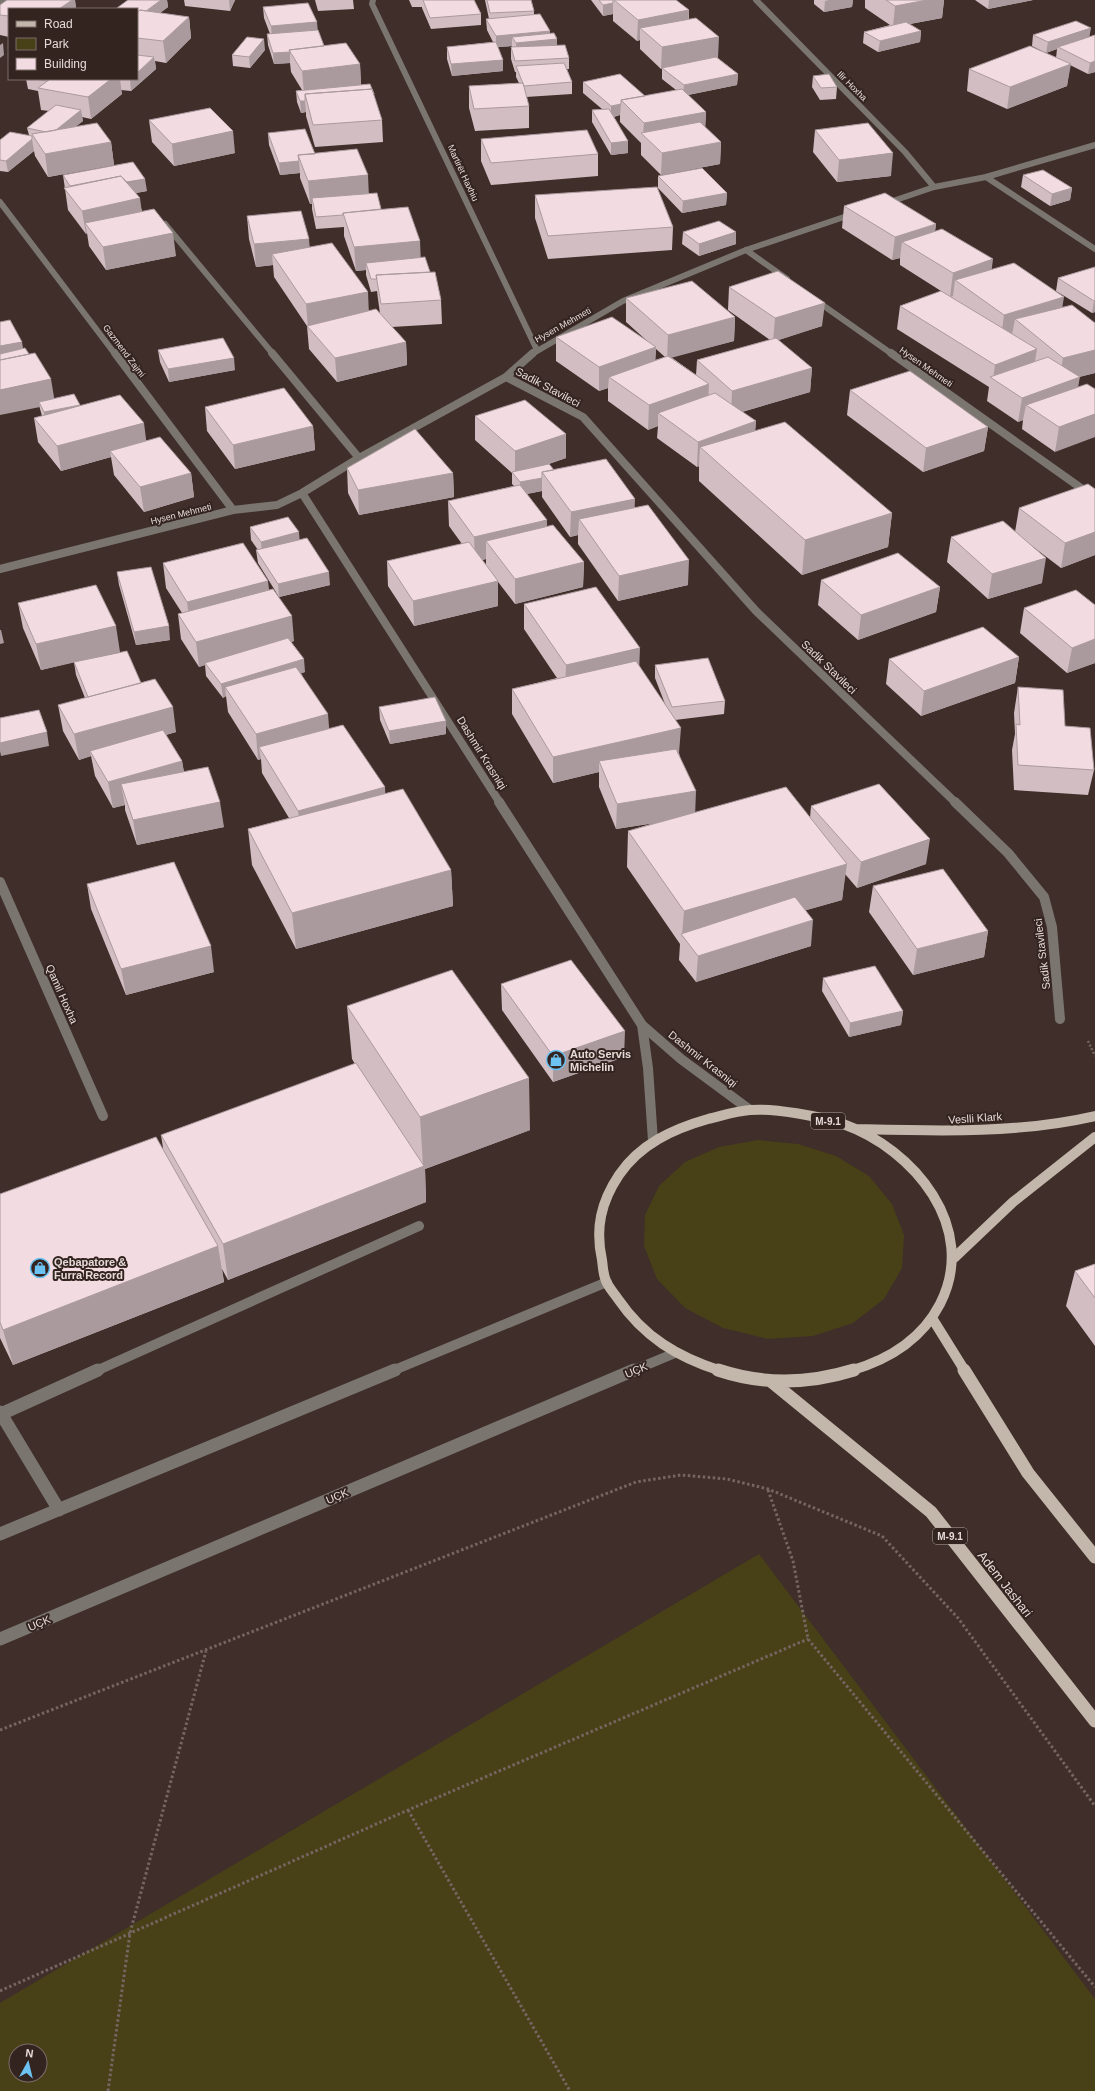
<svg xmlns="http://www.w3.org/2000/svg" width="1095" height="2091" font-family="Helvetica,sans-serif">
<rect width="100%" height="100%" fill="#3f2e29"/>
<path fill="#484118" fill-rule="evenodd" d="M758,1140L798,1144L836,1156L869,1176L892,1204L904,1235L902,1268L884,1299L853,1323L813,1336L768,1339L723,1328L685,1308L657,1279L644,1246L645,1215L659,1186L685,1162L719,1147Z
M759,1554L1095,1999V2091H0V2003ZM16,2051H40V2075H16Z"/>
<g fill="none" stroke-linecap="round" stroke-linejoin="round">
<path stroke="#766662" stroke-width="2.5" stroke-dasharray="2 2" stroke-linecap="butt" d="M1088,1041L1095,1056"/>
<path stroke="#766662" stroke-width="3" stroke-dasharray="2.5 2.5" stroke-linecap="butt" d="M768,1490L793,1561L808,1639L1095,1987
M0,1730L636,1482L681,1475L727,1479L768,1489L882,1536L958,1618L1095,1806
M408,1810L570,2091
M0,1991L408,1810L808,1639
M108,2091L130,1933L206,1651"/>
<path stroke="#7b756f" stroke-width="6" d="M373,0L372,4L537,350
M756,0L905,152L934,187
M0,2L3,0
M986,177L1095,249
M0,202L115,354
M884,204L934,187L986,177L1095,145
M165,224L273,354
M746,250L787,279
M814,299L892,354
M532,354L623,301L746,250L856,213"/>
<path stroke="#7b756f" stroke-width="8" d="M115,353L233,510
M272,353L359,458
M891,353L1095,498
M506,377L583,417L756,611L956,803
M302,493L500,803
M0,569L233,510L277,505L302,493L359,458L506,377L533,353"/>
<path stroke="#7b756f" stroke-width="10" d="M499,802L642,1025L681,1059L750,1110
M955,802L1008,853L1044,897L1052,927L1060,1019
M0,882L103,1116
M642,1025L648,1068L653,1141
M96,1371L419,1226
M392,1371L607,1282
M632,1371L675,1353"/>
<path stroke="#7b756f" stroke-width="13" d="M0,1412L59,1510
M1,1414L98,1370
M0,1534L395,1370
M0,1639L634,1370"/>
<path stroke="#c3b6aa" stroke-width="10" d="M856,1129C936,1131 1017,1134 1095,1116
M954,1258L1013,1202L1095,1137
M932,1318L965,1371
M721,1371C677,1357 644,1337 618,1299C614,1293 609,1288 606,1281C603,1274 603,1267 602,1260C595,1228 601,1202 619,1175C640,1144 673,1129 708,1119C721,1116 736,1111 750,1110C775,1108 818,1116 843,1124C914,1149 979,1228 940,1304C922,1339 888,1360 850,1371"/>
<path stroke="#c3b6aa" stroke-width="13" d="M718,1370C763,1385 809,1384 854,1370
M964,1370L1028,1473L1095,1557
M772,1382L931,1512L1095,1721"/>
</g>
<path fill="#d1bdc2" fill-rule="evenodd" d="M7,0H75L76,9H9V37L0,35V5Z
M128,0H167L168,7L160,13L189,17L191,38L166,63L155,61L156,69L131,91L121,90L122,94L91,119L82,117L83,121L76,126L111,142L114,165L48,177L35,156L34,151L8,172L0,171V140L29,135L27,128L49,111L41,110L38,91L28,89L26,79H137V9H117V8Z
M184,0H235L230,11L185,6Z
M315,0H353L354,9L318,11Z
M409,0H474L481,14V25L431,29L422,8V7H412Z
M485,0H531L534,11V15L550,31V33L557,45L569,58V69H567L572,82V94L526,97L529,106V128L475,131L469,108V86L519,83L516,77V72H515L511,59V47H512V46L498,47L503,71L452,76L447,59V47L493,42L487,30L486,19H489L486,5Z
M591,0H676L689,10V19L718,58L738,74L737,85L688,95L706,112L705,127L721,142L720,164L661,175L641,155V143L620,122V115L614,117L628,141V153L611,155L592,122V110L602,109L583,93V82L645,96L676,90L662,79V69H661L640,49V40L637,41L613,21V14L603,16Z
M814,0H853L852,7L824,12L814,4Z
M865,0H944L942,18L910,24L921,31L920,42L878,52L863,43L864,32L890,25L865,8Z
M975,0H1033L988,9Z
M263,7L318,30L324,46L360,64L361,85L382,120L383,142L315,147L306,116V112L301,113L297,102L296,91L302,90L291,72L290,63L274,64L268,45L267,34H270L264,18Z
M1033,35L1089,37L1095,35V72L1088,74L1070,65L1067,86L1007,109L967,91L969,69L1056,58L1057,49L1046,53L1032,46Z
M265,50L250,68L233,66L232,55Z
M813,76L837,87L836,99L820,100L812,87Z
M149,120L235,153L174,166L152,142Z
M815,130L891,176L837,182L813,152Z
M268,133L315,154L369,193L381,209L421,258L430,272L441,300L442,324L392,327L406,342L407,365L337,382L309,349L307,326L274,277L273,265L256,267L249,239L247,216L310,247L369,311L380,314L378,299L377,291L371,292L366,275V270L356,271L344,236V227L316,229L312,209V204H310L300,178V173L280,175L269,145Z
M481,139L598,154V176L491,185L481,161Z
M63,175L147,191L136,193L142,211L176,256L106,270L89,246L87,233L86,234L68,210Z
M1023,175L1072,188L1070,200L1050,206L1021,187Z
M658,176L727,193L726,205L682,213L658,188Z
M535,195L673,227L672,250L548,259L535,218Z
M844,206L936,224L935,231L992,270L1063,307L1095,323V373L1079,377L1078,387L1055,452L1022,429L1023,420L1018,422L987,401L989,387L897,329L900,306L941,291L900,265V258L892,260L842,228Z
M683,232L736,244L699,256L682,244Z
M1095,267V312L1092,313L1056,291L1058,278Z
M729,287L822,326L778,340L812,368L810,392L742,412L756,421L755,431L892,513L888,547L802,575L699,481V466L697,467L657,438L658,426L648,430L608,401V388L599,391L556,361V337L646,340L626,322V298L735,317L734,341L671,357L696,375L697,360L770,340L728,310ZM656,349L665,357L655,360Z
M23,348L54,399L80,406L146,440L191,473L194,497L144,512L114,475L111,457L61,471L38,442L34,418L42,416Z
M158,350L235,370L169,382L160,362Z
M850,390L988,427L984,451L923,472L847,415Z
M205,407L313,426L315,450L235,469L207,431Z
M475,416L566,434V458L549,464L554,470L635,507L688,585L618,601L578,544V535L570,537L542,497V491L527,494L547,526L584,562L583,587L515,604L492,574L498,606L414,626L388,586L387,561L462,544L449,526L448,501L514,486L512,484V473L475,440ZM486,559V566L482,560Z
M347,468L453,473L454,497L359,515L348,493Z
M1095,489V555L1061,568L1032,546L1042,583L988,599L947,562L951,537L1015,532L1019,508Z
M250,527L299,540L330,585L279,597L258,563L256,550H258L251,540Z
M163,563L269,590L294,641L291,642L305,672L301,673L329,728L385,787V793L451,870L453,906L296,949L252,865L248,829L289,818L262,773L261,759L258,760L228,712L226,696L223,698L206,676L205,665L199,667L181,639L178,614L182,613L166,588Z
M117,572L170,640L136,645L119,585Z
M821,580L940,587L936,612L858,640L818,605Z
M18,603L120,652L82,660L141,683L176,732L166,735L182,761L184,772L224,827L137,845L125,810V805L113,808L95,776L91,756L79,760L63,731L58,705L85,698L76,675L74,662L41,670L23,628Z
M524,604L639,667L665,704L655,678V665L725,701L724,714L675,720L679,753L695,812L810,818L811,806L926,864L857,888L845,874L842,900L806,910L811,946L696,982L679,960L680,944L627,867L628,831L654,823L616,829L599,787V772L553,783L512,714V689L557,678L524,629Z
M1095,605V663L1067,673L1020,633L1024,608Z
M1019,657L1015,683L921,716L886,684L889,659Z
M1018,687L1065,726L1094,770L1088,795L1014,790L1012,750L1015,734L1014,713Z
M379,707L446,734L390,744L380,720Z
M87,884L214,972L126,995L91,909Z
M873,886L988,931L984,957L913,975L869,912Z
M823,978L903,1011L901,1025L849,1037L822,991Z
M501,984L624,1057L553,1082L502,1010Z
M347,1006L530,1130L425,1169L426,1202L228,1280L222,1269L224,1282L13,1365L0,1338V1194L163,1148L161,1135L355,1064L352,1059Z
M1095,1264V1346L1066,1306L1075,1271Z"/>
<path fill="#aa9a9e" d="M72,0H75L76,9H59Z
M161,0H167L168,7L145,24L144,13Z
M229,0H235L230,11Z
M829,0H853L852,7L824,12L825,1Z
M927,0H944L942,18L893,27L895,6Z
M989,0H1033L988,9Z
M613,3V14L603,16V5Z
M689,10L688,31L640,28V40L637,41L638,20Z
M189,17L191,38L166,63L163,41Z
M317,22L318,33L272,38L271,26Z
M1091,28L1089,39L1058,47L1057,49L1046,53L1048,42Z
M550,31V39H557V50L516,54V43L512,37V46L496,47V36Z
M921,31L920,42L878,52L880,41Z
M719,37L718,58L662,68V69H661L662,47Z
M264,39L265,50L250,68L249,57Z
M3,43L4,55L0,58V45Z
M290,52V63L274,64L273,53Z
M154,57L156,69L131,91L130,80L131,79H137V73Z
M503,60V71L452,76L451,64Z
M1095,61V72L1088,74L1090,63Z
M360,64L361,86L304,93L302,71Z
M1071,64L1067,86L1007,109L1010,87Z
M738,74L737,85L683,96L684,85Z
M111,79H120L122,94L91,119L88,97Z
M300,101H305L306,112L301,113Z
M621,104L620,115L611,117V106Z
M81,110L83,121L54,144L52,133Z
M706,112L705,134L643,135L644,123Z
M233,131L235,153L174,166L172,144Z
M32,139L34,151L8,172L6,161Z
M628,141V153L611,155V143Z
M111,142L114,165L48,177L45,154Z
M721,142L720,164L661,175L662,153Z
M893,153L891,176L837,182L839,160Z
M299,161L300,173L280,175L279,163Z
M368,175L369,198H312V204H310L308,181Z
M145,179L147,191L77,204L75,192Z
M1072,188L1070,200L1050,206L1052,194Z
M727,193L726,205L682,213L683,201Z
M140,198L143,221L85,223L87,233L86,234L82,211Z
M936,224L933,247L902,242L900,258L892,260L895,237Z
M736,232V244L699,256V244Z
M173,233L176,256L106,270L103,247Z
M309,239L311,262L272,254L273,265L256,267L254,244Z
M420,241L421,264L366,263V270L356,271L354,247Z
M993,259L990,283L955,280L953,296L950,297L953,273Z
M368,292L369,316L308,328L306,304Z
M1064,297L1060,321L1015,319L1012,335L1001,338L1004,315Z
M1094,301H1095V312L1092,313Z
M825,303L822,326L773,342L775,318Z
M735,317L734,341L667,359L668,335Z
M22,342L24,354L0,359V346Z
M406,342L407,365L337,382L335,358Z
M656,347L655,371L609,377L608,388L599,391V367Z
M1037,349L1033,373L993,379L995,365Z
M1095,350V373L1059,382L1063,358Z
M234,358L235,370L169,382L168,369Z
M812,368L810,392L731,415L732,391Z
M1080,377L1075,401L1026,405L1023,420L1018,422L1022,398Z
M51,379L55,403L39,402L40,407L0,415V390Z
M709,384L708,408L658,413V426L648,430L649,405Z
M80,405L81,418L46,425L44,412Z
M1095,414V437L1055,452L1059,427Z
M756,421L754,446L700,447L699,466L697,467L698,442Z
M144,423L147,447L110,451L111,457L61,471L57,446Z
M313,426L315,450L235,469L233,445Z
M988,427L984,451L923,472L926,448Z
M566,434V458L515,475V451Z
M191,473L194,497L144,512L140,487Z
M453,473L454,497L359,515L358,490Z
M542,478V491L520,495V482Z
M635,499L634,523L579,519L578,535L570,537L571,512Z
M892,513L888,547L802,575L805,540Z
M547,520V545L486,541V559L475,562L474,537Z
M299,532L300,545L262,555L261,542Z
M1095,532V555L1061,568L1065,543Z
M1046,558L1042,583L988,599L992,574Z
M689,560L688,585L618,601L619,576Z
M584,562L583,587L515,604V579Z
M329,572L330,585L279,597L278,584Z
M268,581L271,606L190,627L187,602Z
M498,581V606L414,626L413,601Z
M940,587L936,612L858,640L861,615Z
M292,616L294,641L206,665L205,663V665L199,667L196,642Z
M116,626L120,652L41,670L36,644Z
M169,626L170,640L136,645L134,632Z
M0,630H1L4,643L0,644Z
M1095,639V663L1067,673L1072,648Z
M640,648L639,673L565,691L566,665Z
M1019,657L1015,683L921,716L924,691Z
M304,659L305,672L231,695L225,687L226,696L223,698L221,684Z
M173,707L176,732L93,756L90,751L91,756L79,760L74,734Z
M328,714L330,739L259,747L261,759L258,760L256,734Z
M446,721V734L390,744L389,731Z
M681,728L679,753L603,771L599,761V772L553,783V757Z
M47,732L49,746L1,756L0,751V743Z
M182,761L186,786L121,784L125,805L113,808L108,782Z
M385,787L386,812L301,837L298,811Z
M696,791L695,817L616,829L617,804Z
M220,802L224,827L137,845L133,820Z
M930,839L926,864L857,888L861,862Z
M847,864L842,900L689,944L682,936L684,911Z
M451,870L453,906L296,949L292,913Z
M813,920L811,946L696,982L698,956Z
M988,931L984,957L913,975L917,949Z
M211,946L214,972L126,995L121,969Z
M903,1011L901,1025L849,1037L850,1023Z
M625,1031L624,1057L553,1082V1056Z
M529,1078L530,1130L425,1169L426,1202L228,1280L223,1244L423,1166L420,1117Z
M218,1246L224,1282L13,1365L3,1330Z"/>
<path fill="#f3dce1" stroke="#aa9a9e" d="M7,0H72L59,9H9V16L0,15V5Z
M128,0H161L146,11L140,10L138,12H137V9H122L117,8Z
M423,0H474L481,14L430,18Z
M487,0H531L534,11L490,13Z
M599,0H613V3L603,5Z
M614,0H676L689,10L638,20Z
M886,0H927L895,6Z
M308,3L317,22L271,26L263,7Z
M140,10L189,17L163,41L137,38V13Z
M540,14L550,31L496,36L486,19Z
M696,18L719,37L662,47L640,28Z
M1076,21L1091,28L1048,42L1033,35Z
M906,22L921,31L880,41L864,32Z
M318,30L324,46L289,50L290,52L273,53L267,34Z
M554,33L557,39L516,43L512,37Z
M1095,35V61L1090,63L1058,47Z
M247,37L264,39L249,57L232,55Z
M496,42L503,60L451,64L447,47Z
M346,43L360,64L302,71L289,50Z
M565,45L569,58L515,61L511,47Z
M1030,46L1071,64L1010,87L969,69Z
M137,55L154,57L137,73Z
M716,57L738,74L684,85L662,68Z
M564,63L572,82L524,86L516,66Z
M620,74L645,96L621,100V104L611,106L583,82Z
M829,74L837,87L821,88L813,76Z
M35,79H50L47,81Z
M50,79H111L88,97L38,88Z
M523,83L529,106L474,109L469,86Z
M370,84L374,94L372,89L305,94V101H300L296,91Z
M372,89L382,120L313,125L305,94Z
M682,89L706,112L644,123L621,100Z
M56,105L81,110L56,130L46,132L27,128Z
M210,108L233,131L172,144L149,120Z
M609,109L628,141L611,143L592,110Z
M700,122L721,142L662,153L641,133Z
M97,123L111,142L45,154L32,134Z
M868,123L893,153L839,160L815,130Z
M305,129L315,154L298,155L299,161L279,163L268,133Z
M587,130L598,154L491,163L481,139Z
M10,132L32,136V139L6,161L0,160V140Z
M357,149L368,175L308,181L298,155Z
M133,162L145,179L127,182L121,176L70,186L63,175Z
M702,168L727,193L683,201L658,176Z
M1043,170L1072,188L1052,194L1023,175Z
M121,176L140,198L82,211L64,188Z
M657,187L673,227L548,236L535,195Z
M377,193L381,209L343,213V215L316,217L312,198Z
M885,193L936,224L895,237L844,206Z
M408,207L420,241L354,247L343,213Z
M154,209L173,233L103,247L85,223Z
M301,211L309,239L254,244L247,216Z
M719,221L736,232L699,244L683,232Z
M942,229L993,259L953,273L902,242Z
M332,243L368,292L306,304L272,254Z
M425,257L430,272L376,275L377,279H371L366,263Z
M1014,263L1064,297L1004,315L955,280Z
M1095,267V301H1094L1058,278Z
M778,271L825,303L775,318L729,287Z
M435,272L441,300L381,304L376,275Z
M692,281L735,317L668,335L626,298Z
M941,291L1037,349L995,365L900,306Z
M1072,305L1095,323V350L1063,358L1015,319Z
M376,309L406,342L335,358L307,326Z
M612,317L656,347L599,367L556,337Z
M10,320L22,342L0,346V322Z
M223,338L234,358L168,369L158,350Z
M776,338L812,368L732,391L697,360Z
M25,348L29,354L0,360V354Z
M35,353L51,379L0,390V360Z
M668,356L709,384L649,405L609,377Z
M1048,357L1080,377L1022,398L990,377Z
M910,371L988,427L926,448L850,390Z
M1087,384L1095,389V414L1059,427L1026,405Z
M284,388L313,426L233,445L205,407Z
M715,393L756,421L698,442L658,413Z
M74,394L80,405L44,412L39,402Z
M120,395L144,423L57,446L34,418Z
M525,400L566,434L515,451L475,416Z
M785,422L892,513L805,540L700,447Z
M415,429L453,473L358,490L347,468Z
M160,437L191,473L140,487L110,451Z
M606,459L635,499L571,512L542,472Z
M549,464L554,470L542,472V478L520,482L512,472Z
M1088,484L1095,489V532L1065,543L1019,508Z
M520,485L547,520L474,537L448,501Z
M648,505L689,560L619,576L579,519Z
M288,517L299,532L261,542L250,527Z
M1003,521L1046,558L992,574L951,537Z
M553,525L584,562L515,579L486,541Z
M307,538L329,572L278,584L256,550Z
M469,542L498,581L413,601L387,561Z
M243,543L268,581L187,602L163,563Z
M898,553L940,587L861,615L821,580Z
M151,567L169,626L134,632L117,572Z
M96,585L116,626L36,644L18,603Z
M596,587L640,648L566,665L524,604Z
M273,589L292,616L196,642L178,614Z
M1076,590L1095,605V639L1072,648L1024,608Z
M983,627L1019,657L924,691L889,659Z
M288,638L304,659L221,684L205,663Z
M127,651L141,683L88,697L74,662Z
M708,658L725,701L672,707L655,665Z
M636,661L681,728L553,757L512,689Z
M296,667L328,714L256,734L225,687Z
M155,679L173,707L74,734L58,705Z
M1018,687L1063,690L1065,726L1090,728L1094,770L1018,765L1016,724L1020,725Z
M435,697L446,721L389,731L379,707Z
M39,710L47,732L0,743V718Z
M343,725L385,787L298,811L259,747Z
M163,730L182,761L108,782L90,751Z
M676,749L696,791L617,804L599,761Z
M208,767L220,802L133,820L121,784Z
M879,784L930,839L861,862L811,806Z
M786,787L847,864L684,911L628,831Z
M403,789L451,870L292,913L248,829Z
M174,862L211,946L121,969L87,884Z
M943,869L988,931L917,949L873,886Z
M795,897L813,920L698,956L681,934Z
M571,960L625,1031L553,1056L501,984Z
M875,966L903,1011L850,1023L823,978Z
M452,970L529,1078L420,1117L347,1006Z
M356,1063L424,1166L223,1244L161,1135Z
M156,1137L218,1246L3,1330L0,1322V1194Z
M1095,1264V1298L1075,1271Z"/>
<defs>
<symbol id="shop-ring" viewBox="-11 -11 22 22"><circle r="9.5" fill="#342420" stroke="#6cc3f2" stroke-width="1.5"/><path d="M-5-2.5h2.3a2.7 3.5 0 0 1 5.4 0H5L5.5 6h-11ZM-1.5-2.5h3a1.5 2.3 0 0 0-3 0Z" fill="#6cc3f2"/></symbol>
</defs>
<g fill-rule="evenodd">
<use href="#shop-ring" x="545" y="1049" width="22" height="22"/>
<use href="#shop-ring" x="29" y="1257" width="22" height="22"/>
</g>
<g text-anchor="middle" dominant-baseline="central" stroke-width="4" stroke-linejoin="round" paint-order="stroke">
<g font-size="9" fill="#e6dbd8" stroke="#342420">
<text transform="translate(852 86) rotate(45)">Ilir Hoxha</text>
<text transform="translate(463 173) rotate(65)">Martirët Haxhiu</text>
<text transform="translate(563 325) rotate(-29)">Hysen Mehmeti</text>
<text transform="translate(124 351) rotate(53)">Gazmend Zajmi</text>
<text transform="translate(926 367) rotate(35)">Hysen Mehmeti</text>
<text transform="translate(181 514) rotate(-14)">Hysen Mehmeti</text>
</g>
<g fill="#342420" stroke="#b1a4a1" stroke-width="1">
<rect x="811" y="1113" width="34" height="16" rx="3"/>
<rect x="933" y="1528" width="34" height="16" rx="3"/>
</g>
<g font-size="10" font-weight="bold" fill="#e6dbd8">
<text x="828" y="1121">M-9.1</text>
<text x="950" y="1536">M-9.1</text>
</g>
<g font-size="11" fill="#e6dbd8" stroke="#342420">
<text transform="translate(548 387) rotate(28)">Sadik Stavileci</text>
<text transform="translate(829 667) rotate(44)">Sadik Stavileci</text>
<text transform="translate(482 753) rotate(58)">Dashmir Krasniqi</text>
<text transform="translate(1042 954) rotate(-97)">Sadik Stavileci</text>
<text transform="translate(62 994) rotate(66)">Qamil Hoxha</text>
<text transform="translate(703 1059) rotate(38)">Dashmir Krasniqi</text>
<text transform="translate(975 1118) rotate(-4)">Veslli Klark</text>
<text transform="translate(636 1370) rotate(-23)">UÇK</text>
<text transform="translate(337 1496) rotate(-23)">UÇK</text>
<text transform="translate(39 1623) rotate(-23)">UÇK</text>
</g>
<g font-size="11" font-weight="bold" fill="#e6dbd8" stroke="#342420" text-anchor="start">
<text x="570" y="1054">Auto Servis<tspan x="570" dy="13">Michelin</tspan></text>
<text x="54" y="1262">Qebapatore &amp;<tspan x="54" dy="13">Furra Record</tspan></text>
</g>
<g font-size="13" fill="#e6dbd8" stroke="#342420">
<text transform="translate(1005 1584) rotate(52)">Adem Jashari</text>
</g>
</g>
<rect x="8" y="8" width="130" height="72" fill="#342420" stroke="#7b6d6a"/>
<rect x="16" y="21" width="20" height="6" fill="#c3b6aa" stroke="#7b6d6a"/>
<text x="44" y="28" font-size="12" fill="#e6dbd8">Road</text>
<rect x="16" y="38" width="20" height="12" fill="#484118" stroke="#7b6d6a"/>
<text x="44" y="48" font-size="12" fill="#e6dbd8">Park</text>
<rect x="16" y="58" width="20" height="12" fill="#f3dce1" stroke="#7b6d6a"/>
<text x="44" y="68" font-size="12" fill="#e6dbd8">Building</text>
<g transform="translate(28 2063) rotate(8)"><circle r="19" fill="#342420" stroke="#7b6d6a"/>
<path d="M0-3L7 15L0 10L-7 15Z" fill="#6cc3f2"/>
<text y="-6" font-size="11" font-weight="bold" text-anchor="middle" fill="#e6dbd8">N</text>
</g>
</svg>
